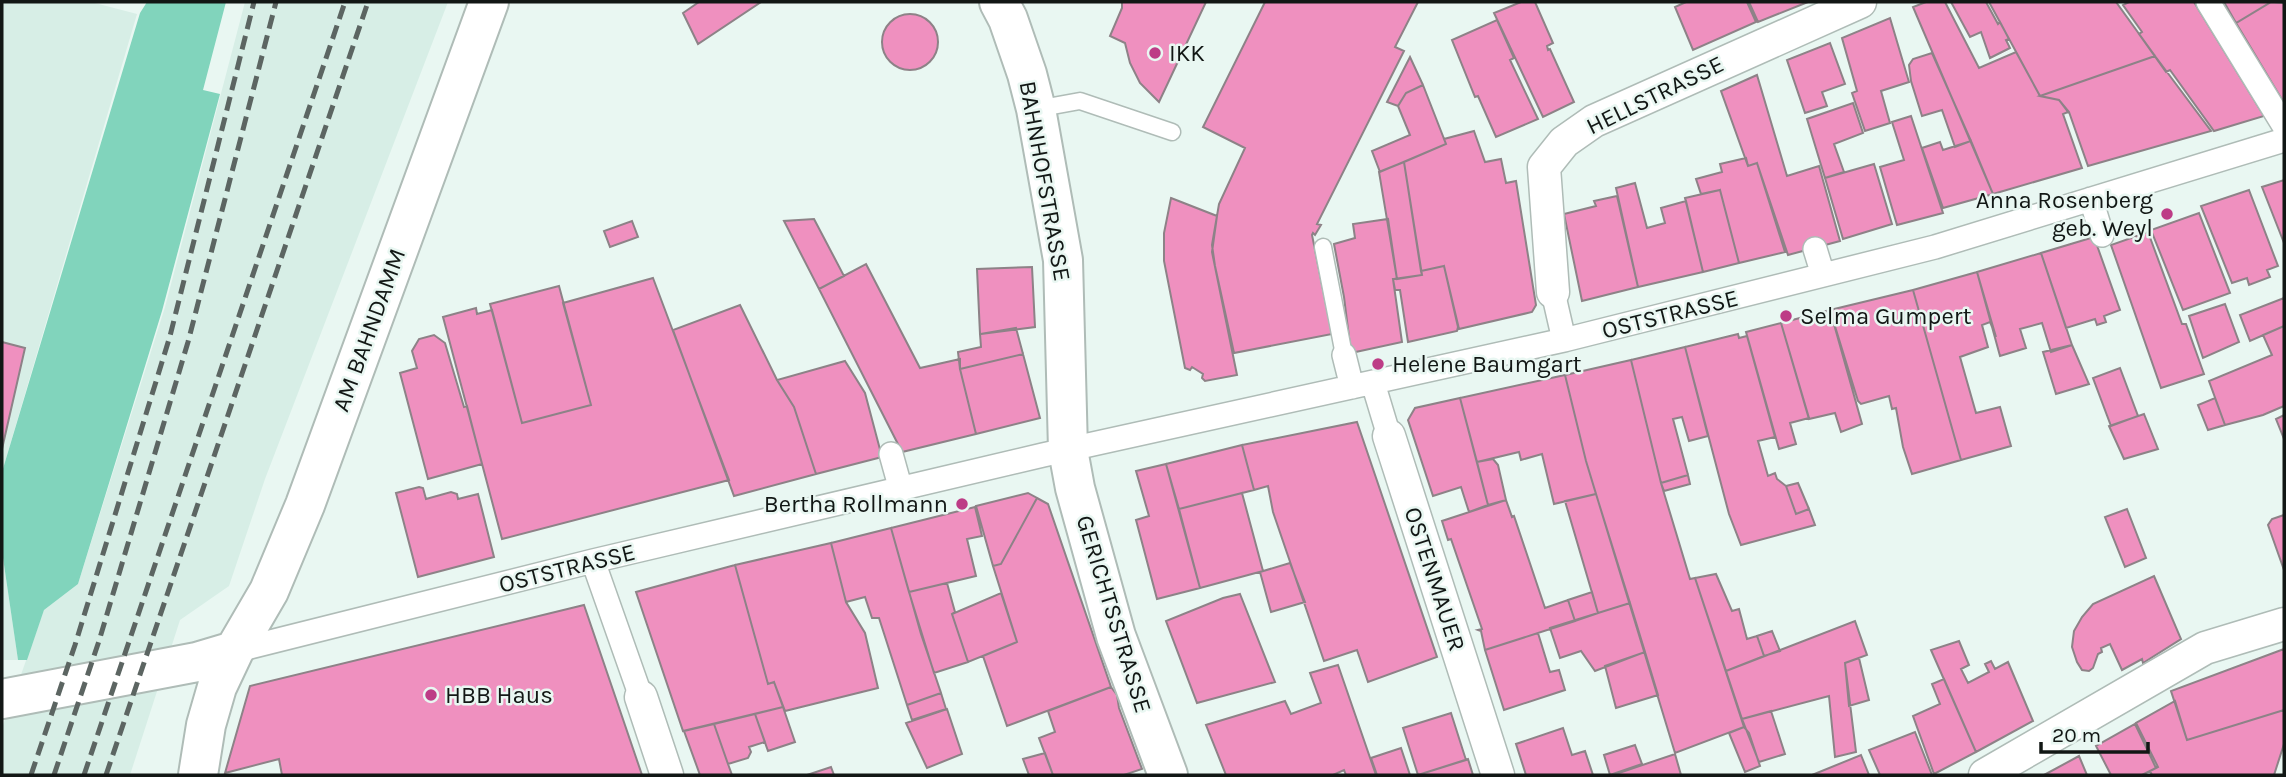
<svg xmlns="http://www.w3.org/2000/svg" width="2286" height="777" font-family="Karla,sans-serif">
<rect width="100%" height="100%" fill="#e9f7f2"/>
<path fill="#d7eee6" d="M2,2H91L137,14L2,472Z
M245,2H448L265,479L229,586L180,620L130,775H2V728L44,610L78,584L165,307Z
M2,551L18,660H2Z"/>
<path fill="#81d4bc" d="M147,2H226L203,90L220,94L162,311L78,584L44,610L27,660H18L2,551V472L140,13Z"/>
<path fill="#ef90bf" stroke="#8d8287" stroke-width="2" d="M699,2H761L698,44L683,13Z
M1122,2H1206L1159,102L1140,83L1130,63L1125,43L1110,36L1122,8Z
M1265,2H1418L1395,47L1404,51L1317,224L1321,225L1315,235L1313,233L1312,235L1332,334L1234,353L1215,266L1212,245L1219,204L1245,148L1203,127Z
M1521,2H1535L1553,43L1547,46L1548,50L1550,49L1574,102L1543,117L1494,13Z
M1686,2H1747L1756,22L1693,50L1675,7Z
M1749,2H1808L1758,22Z
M1926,2H1945L1979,68L2016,52L2040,96L2059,100L2068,112L2063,114L2082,168L1993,194L1913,7Z
M1951,2H1986L1998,24L2000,22L2009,39L2006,40L2010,48L1990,58L1981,32L1970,37Z
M1989,2H2116L2155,56L2040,96Z
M2129,2H2194L2264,116L2214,131L2170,70L2166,72L2139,34L2142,32L2123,5Z
M2224,2H2271L2236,23Z
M2271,2L2284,3V103L2236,23Z
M882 42a28 28 0 1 1 56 0a28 28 0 1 1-56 0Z
M1890,18L1909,82L1881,91L1890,123L1865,131L1852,93L1857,91L1842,38Z
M1497,20L1514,58L1510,60L1538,119L1496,137L1478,96L1475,97L1452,40Z
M1830,43L1845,84L1822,92L1827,106L1805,113L1787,60Z
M1932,53L1971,141L1955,147L1942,110L1922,116L1911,81L1909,65L1913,59Z
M2155,56L2211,131L2088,166L2069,112L2059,100L2040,96Z
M1410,57L1423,85L1406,93L1398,106L1387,102Z
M1757,75L1787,176L1819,166L1840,241L1788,255L1757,163L1748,166L1721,91Z
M1423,85L1446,144L1380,172L1372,151L1410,135L1398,106L1406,93Z
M1853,103L1863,133L1834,144L1844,172L1825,178L1807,119Z
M1911,116L1943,213L1897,225L1880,167L1904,160L1892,122Z
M1474,131L1485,162L1501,159L1506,183L1516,181L1536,305L1532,312L1459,329L1444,266L1421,271L1404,162L1446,144L1444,139Z
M1971,141L1993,194L1943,208L1922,148L1940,142L1943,150Z
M1746,158L1748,166L1757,163L1785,252L1739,263L1720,190L1701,194L1696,179L1722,172L1720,164Z
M1404,162L1422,275L1397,279L1379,172Z
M1874,164L1892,224L1843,239L1825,178Z
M2284,180V243L2262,187Z
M1635,183L1647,228L1665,223L1661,208L1686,201L1703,272L1638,287L1616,188Z
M1720,190L1739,263L1703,272L1685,198Z
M2249,190L2278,266L2267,270L2270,277L2249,285L2247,278L2232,283L2201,206Z
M1617,196L1638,287L1582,301L1564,214L1596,206L1594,201Z
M1171,198L1217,216L1212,252L1237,375L1205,381L1202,378L1203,374L1192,367L1190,370L1185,368L1164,261V233Z
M2199,213L2230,293L2183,310L2151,230Z
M814,219L844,276L819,289L784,221Z
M1388,219L1397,279H1393L1402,342L1351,353L1344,297L1334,244L1355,238L1353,224Z
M632,221L638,237L610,247L604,231Z
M2148,232L2182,324H2186L2204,374L2161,388L2111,245Z
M2094,237L2120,310L2104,316L2106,322L2097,325L2095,319L2066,328L2041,253Z
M2041,253L2072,345L2051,352L2042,323L2020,329L2026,348L2000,356L1977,272Z
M866,264L920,368L960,359V369L976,434L902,452L819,289Z
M1444,266L1458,327L1457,331L1408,342L1400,290H1395L1393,279L1422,275L1421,271Z
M1032,267L1035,327L980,334L977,269Z
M1977,272L1996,337L1990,322L1982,325L1988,347L1960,357L1976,413L2000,407L2011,446L1961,460L1913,290Z
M653,278L729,480L502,539L443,317L476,308L477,314L492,310L522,423L591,405L563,303Z
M559,286L591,405L522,423L490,304Z
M1913,290L1961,460L1912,474L1903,447L1896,408L1892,409L1889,396L1861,404L1858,401L1830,310Z
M2284,298V326L2250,341L2240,315Z
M2225,304L2239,342L2203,358L2189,316Z
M740,305L777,380L794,407L816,474L734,496L673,330Z
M1830,310L1862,424L1841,432L1835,413L1809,419L1781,323Z
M1781,323L1809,418L1790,423L1796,444L1779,449L1746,332Z
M2284,326V406L2263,415L2225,425L2209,381L2272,355L2263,335Z
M1016,328L1023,354L960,369L958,352L981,347L980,334Z
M1738,334L1739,338L1747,336L1775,437L1758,441L1768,476L1775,473L1777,479L1786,486L1796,514L1809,509L1815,525L1741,545L1729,514L1685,347Z
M434,335L445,343L464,407L467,406L482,464L428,479L400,373L417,368L412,351L419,339Z
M2,342L25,348L2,449Z
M2072,345L2089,384L2056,394L2043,352Z
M1685,347L1708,436L1689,441L1682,417L1673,419L1688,475L1661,483L1631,360Z
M1023,354L1040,418L976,434L960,369Z
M1631,360L1661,483L1690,579L1695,578L1744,727L1675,753L1586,461L1565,375Z
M845,361L865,393L882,457L816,474L794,407L777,380Z
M2120,368L2138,416L2111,426L2093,378Z
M1565,375L1586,461L1596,494L1554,504L1542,454L1521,460L1519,452L1477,462L1460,398Z
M1460,398L1488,505L1469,512L1461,487L1433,496L1408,420L1415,408Z
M2215,398L2225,425L2208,430L2198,405Z
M2144,414L2158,449L2124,459L2109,426Z
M2284,415V439L2276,419Z
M1357,422L1437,657L1368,682L1357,650L1324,661L1273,512L1268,486L1254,490L1242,445Z
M1242,445L1254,490L1179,509L1166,464Z
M1493,459L1498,465L1506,500L1488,505L1477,462Z
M1166,464L1200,588L1157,599L1136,520L1149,516L1136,471Z
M1688,475L1690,484L1664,491L1661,483Z
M1798,483L1809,509L1796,514L1786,486Z
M419,487L423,488L426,499L451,492L457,494L458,499L478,494L494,557L418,577L396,493Z
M1028,493L1037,498L1001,564L993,566L976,506Z
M1242,493L1263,571L1200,588L1179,509Z
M1596,494L1630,603L1598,613L1565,501Z
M1037,498L1048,504L1111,687L1007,726L983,656L1017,642L993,566L1001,564Z
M1506,500L1512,517L1514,516L1545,608L1568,600L1575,621L1485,650L1481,631L1478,630L1482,629L1451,539L1448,540L1442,521Z
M975,507L982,536L967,539L976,576L909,592L891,528Z
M2127,509L2146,558L2125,567L2105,517Z
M2284,515V570L2268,525L2272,519Z
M891,528L921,634L941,693L907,705L879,618H872L865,597L846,602L831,543Z
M831,543L846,602L865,633L878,688L785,711L774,682L768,684L735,565Z
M1290,563L1305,602L1271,612L1260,572Z
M735,565L768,684L774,682L783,707L683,731L636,592Z
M1716,574L1732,611L1739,609L1747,639L1757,636L1764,656L1726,671L1695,578Z
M2154,576L2181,639L2143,663L2142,659L2122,670L2110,644L2101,648L2102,652L2098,654L2093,668L2089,671L2082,670L2077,662L2072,647L2074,631L2082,617L2093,604Z
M947,583L955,612L952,614L968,662L934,673L909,592Z
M1592,592L1598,613L1575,621L1568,600Z
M1001,593L1017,642L968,662L952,614Z
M1240,594L1275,682L1197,703L1166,621L1223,598Z
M1630,603L1645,652L1595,671L1581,651L1560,658L1550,628Z
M584,605L642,775H282L279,759L225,773L250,686Z
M1855,621L1867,655L1845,663L1856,752L1835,757L1829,696L1742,719L1726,671Z
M1772,631L1780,651L1764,656L1757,636Z
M1538,633L1550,672L1559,670L1565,690L1504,710L1485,650Z
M1959,641L1969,665L1961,669L1968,683L1989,672L1985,664L1991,661L1995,669L2008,662L2033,721L1976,752L1931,650Z
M2284,649V710L2187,740L2171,691Z
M1645,652L1658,695L1616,708L1605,666Z
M1859,658L1869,700L1849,706L1845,663Z
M1338,665L1376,775H1346L1344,770L1333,775H1226L1206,725L1285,701L1291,714L1321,703L1310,673Z
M1944,679L1976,752L1934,774L1913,716L1940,704L1932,684Z
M1111,687L1117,695L1119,708L1142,769L1124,775H1053L1039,738L1055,732L1048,711Z
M941,693L946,709L912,720L907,705Z
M2175,701L2187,740L2284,710V744L2274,775H2152L2150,771L2158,767L2136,723Z
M783,707L795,742L768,751L755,714Z
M947,709L962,754L927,768L906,723Z
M1771,711L1785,754L1759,762L1742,719Z
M1451,713L1466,760L1418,775L1403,728Z
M755,714L765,742L749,747L751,752L748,758L728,764L714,724Z
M714,724L728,764L732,775H700L684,731Z
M2135,724L2156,768L2142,775H2111L2096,746Z
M1744,727L1749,733L1760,766L1745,772L1729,733Z
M1563,728L1572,755L1585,751L1593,775H1526L1516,744Z
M1915,732L1932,775H1880L1869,750Z
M1635,745L1642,764L1610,775L1604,755Z
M1401,748L1410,775H1377L1371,758Z
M1045,753L1053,775H1029L1023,759Z
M1675,754L1681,775H1613Z
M1861,755L1869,775H1812Z
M2079,756L2087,775H2044Z
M1468,759L1473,775H1418Z
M831,767L834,775H807Z"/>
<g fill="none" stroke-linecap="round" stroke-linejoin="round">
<defs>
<path id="service" d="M1036,109L1080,101L1172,132
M1323,247L1344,355"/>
<path id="pedestrian" d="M2208,2L2284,126
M2091,199L2102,235
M1815,249L1823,275
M1553,292L1564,340
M1344,355L1352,387
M1373,383L1389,436
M891,454L901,490
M593,561L641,697
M234,651L593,561L1043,455L1564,340L1935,247L2284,140"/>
<path id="minor" d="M1553,292L1544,167L1564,142L1594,121L1860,2
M1389,436L1498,775
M641,697L667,775
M1985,775L2205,648L2284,624"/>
<path id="tertiary" d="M999,2L1008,19L1027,74L1036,109L1063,260L1068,450L1075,488L1116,636L1168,775
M2,699L197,662L234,651
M198,775L206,725L217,687L234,651L269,591L305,505L489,2"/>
</defs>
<use href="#service" stroke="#afbcb7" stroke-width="19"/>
<use href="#pedestrian" stroke="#afbcb7" stroke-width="26"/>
<use href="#minor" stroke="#afbcb7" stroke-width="35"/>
<use href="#tertiary" stroke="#afbcb7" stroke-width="42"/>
<use href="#service" stroke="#fff" stroke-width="16"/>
<use href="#pedestrian" stroke="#fff" stroke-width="23"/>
<use href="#minor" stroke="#fff" stroke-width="32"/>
<use href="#tertiary" stroke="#fff" stroke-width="38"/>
<path stroke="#5c6562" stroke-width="5" stroke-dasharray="14 7" stroke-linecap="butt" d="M31,775L75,645L170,336L254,2
M54,775L99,641L188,342L276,2
M84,775L345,2
M106,775L368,2"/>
</g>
<g fill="#bd3c86" stroke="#e9f7f2" stroke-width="2.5">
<circle cx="1155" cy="53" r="7"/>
<circle cx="2167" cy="214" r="7"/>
<circle cx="1786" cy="316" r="7"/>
<circle cx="1378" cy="364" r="7"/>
<circle cx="962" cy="504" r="7"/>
<circle cx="431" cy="695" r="7"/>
</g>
<g text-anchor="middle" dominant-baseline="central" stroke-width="5" stroke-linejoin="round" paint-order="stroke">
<g font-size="24" fill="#121715" stroke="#e9f7f2" text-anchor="start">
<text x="1169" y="53">IKK</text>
<text x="2153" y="200" text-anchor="end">Anna Rosenberg<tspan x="2153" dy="28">geb. Weyl</tspan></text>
<text x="1800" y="316">Selma Gumpert</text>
<text x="1392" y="364">Helene Baumgart</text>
<text x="948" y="504" text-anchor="end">Bertha Rollmann</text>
<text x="445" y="695">HBB Haus</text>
</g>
<g font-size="24" fill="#121715" stroke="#e9f7f2">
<text transform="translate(1655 95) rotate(-26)">HELLSTRASSE</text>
<text transform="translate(1045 181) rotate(80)">BAHNHOFSTRASSE</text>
<text transform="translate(1670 314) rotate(-14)">OSTSTRASSE</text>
<text transform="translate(369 330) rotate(-70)">AM BAHNDAMM</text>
<text transform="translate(567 568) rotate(-14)">OSTSTRASSE</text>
<text transform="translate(1435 579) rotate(72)">OSTENMAUER</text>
<text transform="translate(1114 614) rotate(73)">GERICHTSSTRASSE</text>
</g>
</g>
<rect width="2286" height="777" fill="none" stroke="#121715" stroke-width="7"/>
<path d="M2041 742v10h107v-10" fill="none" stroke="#121715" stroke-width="3.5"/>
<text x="2052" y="742" font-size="21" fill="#121715" stroke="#e9f7f2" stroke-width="5" paint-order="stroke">20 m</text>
</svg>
